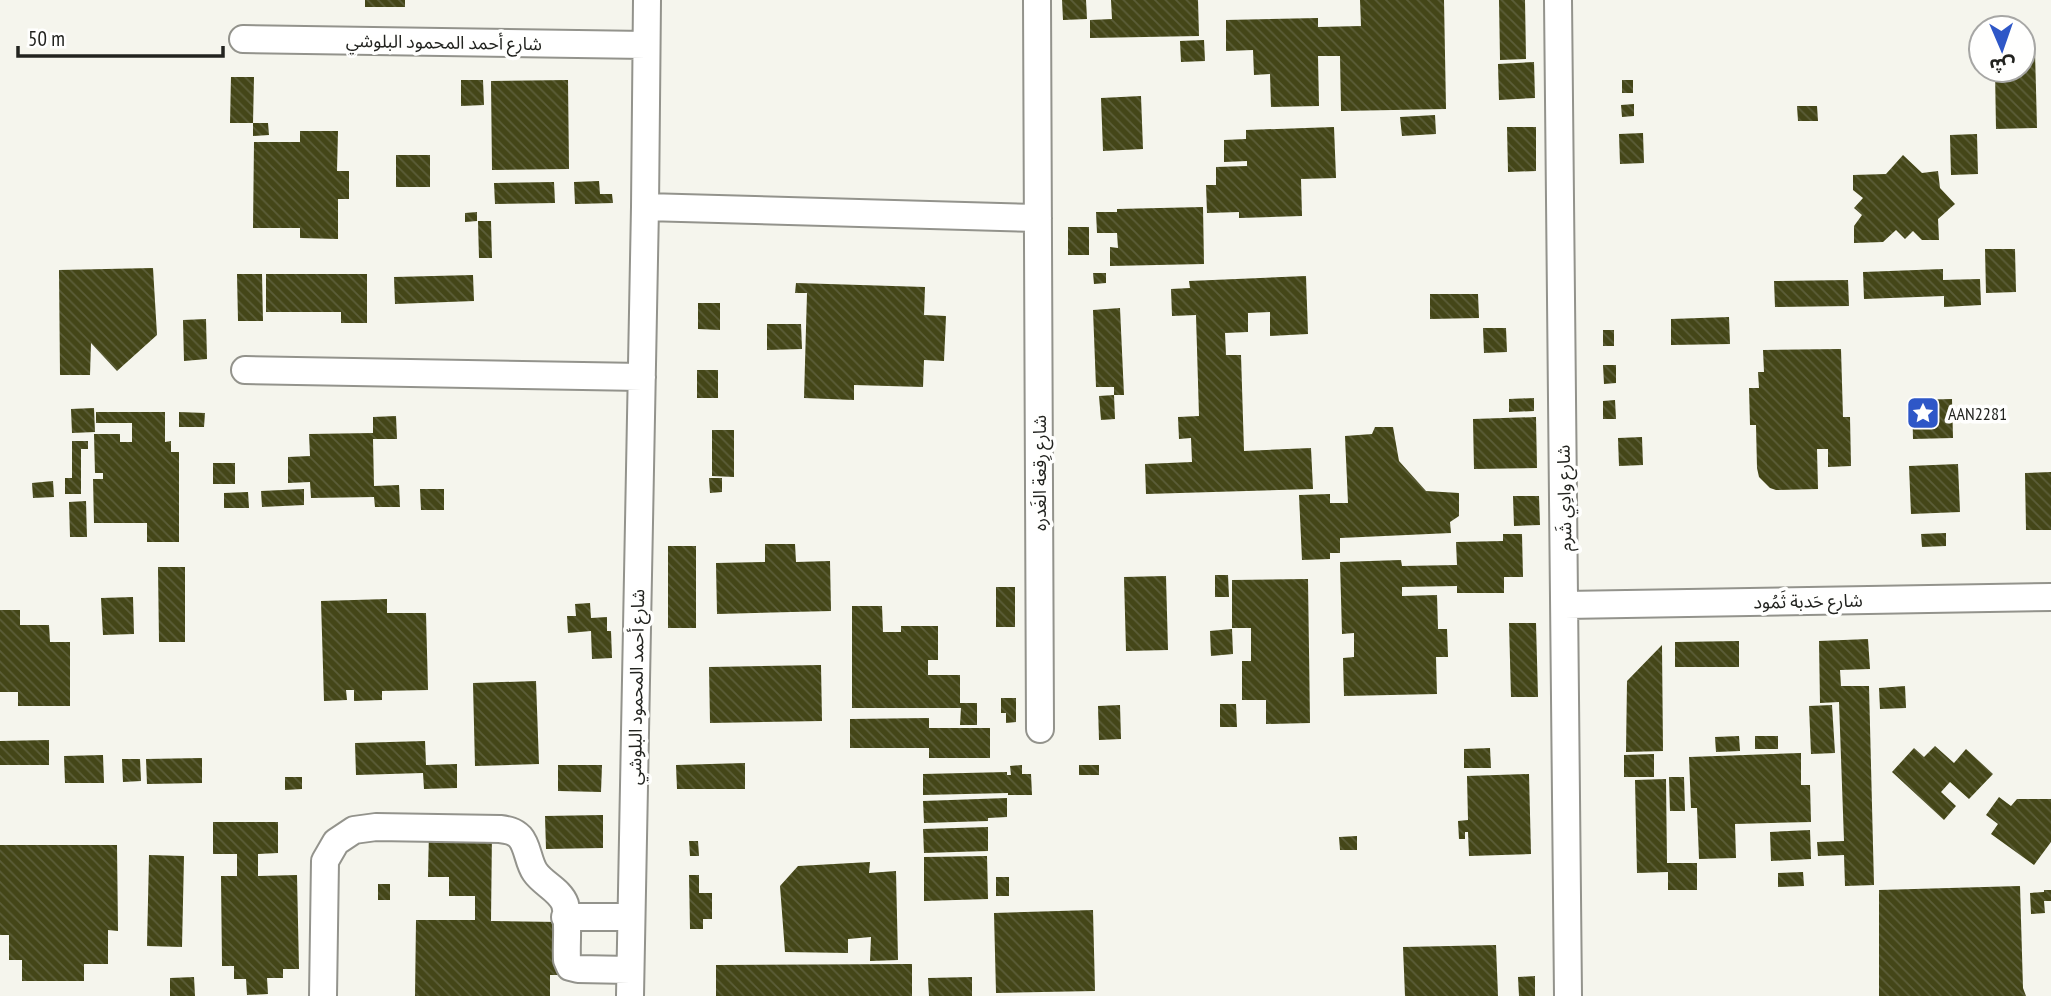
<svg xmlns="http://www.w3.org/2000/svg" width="2051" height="996" font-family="'PT Sans Narrow','Noto Sans Arabic',sans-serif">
<defs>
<pattern id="building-back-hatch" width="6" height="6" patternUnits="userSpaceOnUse" patternTransform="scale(1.75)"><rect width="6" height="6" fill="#444618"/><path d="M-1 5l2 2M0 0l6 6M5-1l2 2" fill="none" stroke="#5c5e39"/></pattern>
</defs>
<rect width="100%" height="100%" fill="#f5f5ed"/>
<path fill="url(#building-back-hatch)" d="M365,0H405V7H365Z
M1062,0H1086L1087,19L1063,20Z
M1111,0H1198L1199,36L1090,38V20L1112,19Z
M1360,0H1444L1446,109L1341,111L1340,56H1318L1319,106L1271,107L1270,74L1254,75L1253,50L1226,51V20L1318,18V27L1361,26Z
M1499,0H1525L1526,59L1500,60Z
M1204,40L1205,61L1181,62L1180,41Z
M2023,51H2035L2037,128L1996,129L1995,70H2023Z
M1534,62L1535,98L1499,100L1498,64Z
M231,77H254L253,123H230Z
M461,80H483L484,105L461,106Z
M568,80L569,169L492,170L491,81Z
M1622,80H1633V93H1622Z
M1141,96L1143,149L1103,151L1101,98Z
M1634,104V116L1622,117L1621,105Z
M1797,106H1817L1818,121H1798Z
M1435,115L1436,134L1402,136L1400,117Z
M253,123H268L269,135L253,136Z
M1334,127L1336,178L1301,179L1302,216L1239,218V212L1207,213L1206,185H1216V167L1247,166V161L1224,162V140L1246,139V130Z
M1507,127H1536V171L1508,172Z
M300,131H338L337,171H349V199H338V239L300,238V228H253L254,142H300Z
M1643,133L1644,163L1620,164L1619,134Z
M1977,134L1978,174L1951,175L1950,135Z
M396,155H430V187H396Z
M1903,155L1922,173L1938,171L1940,188L1955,204L1938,219L1939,240H1922L1913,231L1905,239L1896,230L1883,242L1854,243V226L1862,215L1854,208L1863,198L1853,190V175L1886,174Z
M599,181L600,194H612L613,203L575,204L574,182Z
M554,182L555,203L495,204L494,183Z
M1203,207L1204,264L1110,266V247L1118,248L1117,233H1097L1096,212H1117V209Z
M477,212V221L465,222V213Z
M478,221H491L492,258H479Z
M1068,227H1089V255H1068Z
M1985,249H2015L2016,292L1986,293Z
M153,268L157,335L117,371L91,343L90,375H60L59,270Z
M1943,269V280L1980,279L1981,305L1944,307V296L1864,299L1863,272Z
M1093,273H1106V283L1094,284Z
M237,274H262L263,321H238Z
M266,274H367V323H341V312H266Z
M473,275L474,301L395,304L394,277Z
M1306,276L1308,334L1270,336V312L1248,313V332L1225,333L1226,355H1241L1244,451L1311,448L1313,489L1146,494L1145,464L1192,462L1191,438L1179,439L1178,417L1199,416L1196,315L1172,316L1171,289L1190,288L1189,281Z
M1848,280L1849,306L1775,307L1774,281Z
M796,283L925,287L924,315L946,316L944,361L924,360L923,387L854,385V400L804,398L807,293H795Z
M1430,294H1478L1479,318L1430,319Z
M698,303H720V330L698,329Z
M1120,308L1124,395H1114V387H1096L1093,310Z
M1729,317L1730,344L1671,345V319Z
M206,319L207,359L184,361L183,320Z
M767,324H801L802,349L767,350Z
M1483,328H1506L1507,352L1484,353Z
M1603,330H1614V346H1603Z
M1841,349L1843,417H1850L1851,466L1828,467V449H1817L1818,489L1776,490L1770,488L1759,477L1757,468L1756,425H1750L1749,388H1759L1758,372H1764L1763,350Z
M1603,365H1616V383L1604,384Z
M697,370H718V398H697Z
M1114,395L1115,419L1101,420L1099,396Z
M1534,398V411L1509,412V399Z
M1952,399L1953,438L1913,439L1912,400Z
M1615,400L1616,419H1603V401Z
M94,408L95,432L72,433L71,409Z
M96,412H165V442L171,441V452H179V542H147V523H94L93,479H103V473H95L94,434H120V442H132V423H96Z
M179,412L205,413L204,427H179Z
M396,416L397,439H373L374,486L399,485L400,507H375L374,497L311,498L310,482L288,483V457L310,456L309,434L373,433V417Z
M1536,417L1537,468L1474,469L1473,419Z
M1375,427H1393L1399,461L1426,491L1459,493V516L1450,522L1451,533L1340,538V553H1330V559L1302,560L1299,495L1330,494V503H1348L1345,436L1372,434Z
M712,430H734V477L712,476Z
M1642,437L1643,465L1619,466L1618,438Z
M72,441H88V449H81V494H65V478H72Z
M213,463H235V484H213Z
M1958,464L1960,512L1911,514L1909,466Z
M2051,472V530H2026L2025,473Z
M709,478H722V492L710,493Z
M53,481L54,497L33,498L32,483Z
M304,489V505L262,507L261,491Z
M420,489H444V510H421Z
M248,492L249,508H224V493Z
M1513,496H1539L1540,525L1514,526Z
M86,501L87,537H70L69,502Z
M1946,533V546L1922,547L1921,534Z
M1503,534H1522L1523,577H1504V593H1457V586L1402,587V596L1437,595L1438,629H1447L1448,657H1436L1437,694L1344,696L1343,658L1354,657V633L1342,634L1340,562L1401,560L1402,566L1457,565L1456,542L1503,541Z
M765,544H795L796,562L830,561L831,611L717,614L716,563L765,562Z
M668,546H696V628H668Z
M158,567H185V642H159Z
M1215,575H1228L1229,597H1215Z
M1166,576L1168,650L1126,651L1124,577Z
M1308,579L1310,723L1266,724V700H1242V661H1251V628H1232V580Z
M996,587H1015V627H996Z
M133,597L134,634L103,635L101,598Z
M387,599V613H426L428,690L382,691V700L354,701V690H346L347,700L324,701L321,601Z
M590,603L591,618L607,617V631H611L612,658L592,659L591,631L568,633L567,616H576L575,604Z
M852,606H882L883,632H901V626H938V660H928V675H960V703H977V725H960L961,708H852Z
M0,610H20V625H49L50,642H70V706H18V692H0Z
M1509,623H1536L1538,697H1511Z
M1232,629L1233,654L1211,656L1210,631Z
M1868,639L1870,669L1840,670L1841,686H1869L1874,885L1845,886L1844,855L1818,856L1817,842L1844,841L1839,702L1820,703L1819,641Z
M1739,641V667H1675V642Z
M1662,645L1663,751L1626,752L1627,681Z
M821,665L822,721L710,723L709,667Z
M536,681L539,764L475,766L473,683Z
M1905,686L1906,708L1880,709L1879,688Z
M1001,698H1016V722L1006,723V713H1001Z
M1220,704H1236L1237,727H1220Z
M1120,705L1121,739L1099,740L1098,706Z
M1832,705L1835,753L1811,754L1809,706Z
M929,718V728H990V758H929V748H850V719Z
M1739,736L1740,751L1716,752L1715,737Z
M1755,736H1778V749H1755Z
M49,740V765H0V741Z
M425,741L426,765L457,764V788L424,789L423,773L356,775L355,743Z
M1935,746L1954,763L1966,749L1993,774L1969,799L1950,782L1941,792L1956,806L1944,820L1892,772L1914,748L1924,757Z
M1490,748L1491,768H1464V749Z
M1801,753V785H1810L1811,822L1735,824L1736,858L1699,859L1697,808H1691L1689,757Z
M1654,754V777H1624V755Z
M103,755L104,783H65L64,756Z
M202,758V783L147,784L146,759Z
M122,759H140L141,781L123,782Z
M745,763V789H677L676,765Z
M558,765H602L601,792L558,791Z
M1022,765V774H1031L1032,795H1008V793L923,795V774L1007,772V775H1011L1010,766Z
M1079,765H1099V775H1079Z
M1529,774L1531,854L1469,856L1468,832H1465V839H1459L1458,821L1468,820L1467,776Z
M285,777H302V789L285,790Z
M1669,777H1684L1685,811H1670Z
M1666,779L1667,863H1697V890H1668V872L1637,873L1635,780Z
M1999,797L2011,806L2017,799H2051V842L2034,865L1991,834L1998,824L1986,815Z
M1007,798V817L988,818V821L924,823L923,801Z
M603,815V848L546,849L545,816Z
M213,822H278V853L258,854V876L297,875L299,969H283V978H267L268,994L247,995L246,979H234V966H222L221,876H237V854H213Z
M988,827V851L924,853L923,829Z
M1810,830L1811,859L1771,861L1770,832Z
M429,831H492L491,921L559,922V975H550V996H415L416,920H475V896H449V877H428Z
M1357,836V850H1340L1339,837Z
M689,841H698L699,856H690Z
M0,845H117L118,931L108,930V964H84V981H22V960H9V935H0Z
M149,855L184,856L182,947L147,946Z
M987,856L988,899L924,901V857Z
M870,862L869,873L896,871L898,960L870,961L871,937L848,939V953L785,952L780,886L798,866Z
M1803,872L1804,886L1778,887V873Z
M689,875H699V893H712V919H703V929H690Z
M996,877H1009V896H996Z
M378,884H390V900H378Z
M2020,886L2023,988L2026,996H1879V890Z
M2044,890H2051V901H2044L2045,913L2031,914L2030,893L2044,892Z
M1093,910L1095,991L996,993L994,913Z
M1496,945L1498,996H1405L1403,947Z
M912,964V996H716V965Z
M1535,976V996H1519L1518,977Z
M194,977L195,996H170V978Z
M972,977V996H929L928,978Z"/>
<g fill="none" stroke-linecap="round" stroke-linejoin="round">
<defs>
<path id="street" d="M1037,0L1040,729
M1558,0L1568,996
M243,39L646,45
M645,207L1038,218
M245,370L642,377
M1565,605L2051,597
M565,917H631
M323,996L325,861L336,842L354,830L376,827L500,829C508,830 514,831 520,837C528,846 528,862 535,872C543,884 560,890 565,904C569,919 566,944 567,960L570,967L578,969L630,970
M630,996L645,207L647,0"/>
</defs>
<use href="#street" stroke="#93938c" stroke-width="30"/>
<use href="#street" stroke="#fff" stroke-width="26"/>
</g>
<defs>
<symbol id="sight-square" viewBox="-11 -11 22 22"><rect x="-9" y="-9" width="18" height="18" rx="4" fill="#2e57c7" stroke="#fffffe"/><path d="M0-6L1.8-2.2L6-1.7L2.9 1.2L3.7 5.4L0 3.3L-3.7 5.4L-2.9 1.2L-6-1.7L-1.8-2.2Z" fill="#fff"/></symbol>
</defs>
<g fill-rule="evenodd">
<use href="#sight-square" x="1904" y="394" width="38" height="38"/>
</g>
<g text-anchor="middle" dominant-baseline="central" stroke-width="7" stroke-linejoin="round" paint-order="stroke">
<g font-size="18" fill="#22231f" stroke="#fffffe">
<text transform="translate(444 42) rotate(1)">شارع أحمد المحمود البلوشي</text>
<text transform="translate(1039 473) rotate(-90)">شارع رِقعة الغَدره</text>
<text transform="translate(1564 498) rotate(-91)">شارع وادِي شَرم</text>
<text transform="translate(1808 601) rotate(-1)">شارع حَدبة ثَمُود</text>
<text transform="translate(636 687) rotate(-89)">شارع أحمد المحمود البلوشي</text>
</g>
<g font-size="18" fill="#22231f" stroke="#fffffe" text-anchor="start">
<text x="1948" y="413">AAN2281</text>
</g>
</g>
<g transform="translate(2002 49) rotate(178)"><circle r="33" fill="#fffffe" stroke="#a7a7a5" stroke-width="2"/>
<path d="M0-5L12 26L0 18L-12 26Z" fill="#2e57c7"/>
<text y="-10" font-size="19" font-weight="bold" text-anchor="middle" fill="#22231f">ش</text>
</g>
<path d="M18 46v10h205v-10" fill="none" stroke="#22231f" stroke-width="3.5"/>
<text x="28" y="46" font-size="21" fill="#22231f" stroke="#fffffe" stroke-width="5" paint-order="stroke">50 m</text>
</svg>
